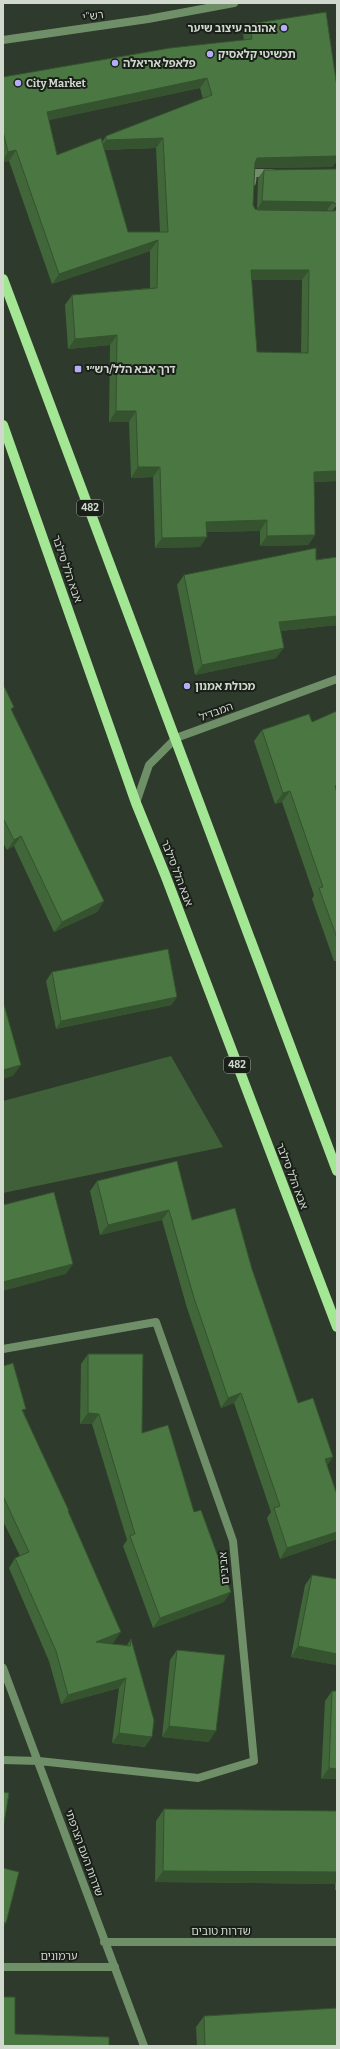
<svg xmlns="http://www.w3.org/2000/svg" width="340" height="2049" font-family="Bitter,'Noto Sans Hebrew',serif">
<rect width="100%" height="100%" fill="#2e3a2b"/>
<path fill="#3f6038" d="M171,1056L223,1147L3,1193V1101Z"/>
<g fill="none" stroke-linecap="round" stroke-linejoin="round">
<path stroke="#6e8f67" stroke-width="8" d="M252,182L253,173H272"/>
<path stroke="#6e8f67" stroke-width="8" d="M3,40L148,19L234,3
M136,803L149,765L176,738L337,679
M3,1349L156,1322L233,1541L254,1761L198,1778L39,1761L3,1760
M3,1668L144,2046
M104,1942H337
M3,1967H115"/>
<path stroke="#a3e795" stroke-width="10" d="M3,279L337,1171
M3,425L136,803L166,877L337,1327"/>
</g>
<path fill="#406639" fill-rule="evenodd" d="M250,24L336,163H335L332,167L254,168L253,205L255,209L258,210L328,211L327,210H257L258,178L264,170L337,205L332,211H334L337,210V481L314,482L315,535L308,545L260,546V531L207,532L200,547L155,548L153,477L131,478L129,422H109L110,345L68,349L65,305L72,295L150,288V251L52,284L9,161L3,162V77L244,40L243,34ZM200,88L203,99L106,136L102,142L57,155L49,120ZM156,148L160,232H128L104,150ZM251,280H302L301,353L257,352Z
M337,557V625L281,631L276,658L195,675L177,585L184,575Z
M3,684L12,711L104,901L97,912L54,932L14,846L7,850L3,843Z
M337,711V965L336,961H334L312,899L314,895L282,802L275,804L254,741L262,730L312,722Z
M52,972L177,997L171,1005L56,1029L46,981Z
M177,1161L192,1220L252,1269L298,1403L333,1457L327,1465L337,1495V1539L280,1559L267,1518L271,1512L234,1403L221,1408L187,1308L162,1220L100,1235L90,1191L97,1181Z
M88,1354L142,1433L194,1512L224,1602L153,1628L123,1546L127,1540L92,1424H80L81,1364Z
M3,1366L68,1512L114,1642L111,1644L127,1645L131,1639L145,1747L112,1743L119,1688L61,1704L49,1661L9,1568L15,1558L20,1556L3,1521Z
M312,1575L337,1579V1665L291,1657L305,1585Z
M177,1650L209,1742L162,1737L170,1660Z
M332,1691H337V1779H321L325,1701Z
M164,1809L337,1811V1890H335V1884L155,1882L156,1821Z
M204,2016L337,2046H197L196,2027Z"/>
<path fill="#34532e" d="M207,78L200,88L40,122L47,112Z
M163,138L156,148L99,150L106,140Z
M16,150L9,161L3,162V160L8,152Z
M337,156V162L336,163H335L332,167L250,168L257,158Z
M262,201L333,202L327,210H257Z
M158,240L150,251L52,284L59,274Z
M251,270H309L302,280H243Z
M117,335L110,345L68,349L75,339Z
M116,411H136L129,422H109Z
M138,467H160L153,477L131,478Z
M337,471V481L306,482L314,472Z
M267,520L260,531L199,532L206,522Z
M315,535L308,545L260,546L267,536Z
M207,537L200,547L155,548L162,538Z
M337,616V625L271,632L279,622Z
M284,648L276,658L195,675L202,665Z
M337,785V793L335,786Z
M290,791L282,802L275,804L283,793Z
M21,836L14,846L7,850L14,840Z
M104,901L97,912L54,932L62,922Z
M177,997L171,1005L56,1029L61,1021Z
M21,1065L13,1076L3,1079V1070Z
M169,1210L162,1220L100,1235L108,1225Z
M73,1264L66,1274L3,1291V1282Z
M241,1393L234,1403L221,1408L228,1398Z
M88,1413L99,1414L92,1424H80Z
M333,1457L326,1467L325,1459Z
M337,1532V1539L280,1559L287,1548Z
M231,1592L224,1602L153,1628L160,1618Z
M121,1632L114,1642L89,1652L96,1642Z
M298,1646L337,1654V1665L291,1657Z
M126,1678L119,1688L61,1704L68,1695Z
M169,1726L216,1731L209,1742L162,1737Z
M119,1733L152,1737L145,1747L112,1743Z
M329,1768L337,1769V1779H321Z
M163,1871L337,1872V1880L335,1884L155,1882Z
M3,1922L6,1923L3,1928Z"/>
<path fill="#4b7742" stroke="#34532e" fill-rule="evenodd" d="M326,12L337,87V156L257,158L255,163L253,205L255,209L258,210L334,211L337,210V471L314,472L315,535L267,536V520L206,522L207,537L162,538L160,467H138L136,411H116L117,335L75,339L72,295L157,288L158,240L59,274L16,150L8,152L3,131V77L170,48L252,39L250,24ZM207,78L212,95L106,136V140L163,138L168,232H128L101,138L57,155L47,112ZM251,270H309L308,353L257,352Z
M337,169V205L333,202L262,201L264,170Z
M316,548V560L337,557V616L279,622L284,648L202,665L184,575Z
M3,684L14,707L11,709L104,901L62,922L21,836L14,840L3,818Z
M337,711V785L335,786L337,793V938L319,888L323,887L290,791L283,793L262,730L309,714L312,722Z
M168,949L177,997L61,1021L52,972Z
M3,1001L21,1065L3,1070Z
M177,1161L192,1220L235,1208L252,1269L298,1403L313,1398L333,1457L325,1459L337,1495V1532L287,1548L274,1508L280,1506L241,1393L228,1398L194,1298L169,1210L108,1225L97,1181Z
M54,1192L73,1264L3,1282V1205Z
M88,1354H143L142,1433L168,1425L194,1512L201,1510L231,1592L160,1618L130,1536L135,1534L99,1414L88,1413Z
M13,1363L26,1409L22,1410L69,1511H68L121,1632L96,1642L130,1646L131,1639L154,1720L152,1737L119,1733L126,1678L68,1695L56,1651L15,1558L29,1552L3,1496V1366Z
M312,1575L337,1579V1654L298,1646Z
M177,1650L225,1655L216,1731L169,1726Z
M332,1691H337V1769L329,1768Z
M3,1792L9,1793L3,1829Z
M164,1809L337,1811V1872L163,1871Z
M3,1868L19,1872L6,1923L3,1922Z
M3,1997H15V2034L109,2037V2046H3Z
M337,2008V2046H205L204,2016Z"/>
<g fill="#b6acf8" stroke="#1a2019" stroke-width="1.5">
<circle cx="284" cy="28" r="4"/>
<circle cx="210" cy="54" r="4"/>
<circle cx="115" cy="63" r="4"/>
<circle cx="18" cy="83" r="4"/>
<rect x="74" y="365" width="8" height="8" rx="2"/>
<circle cx="187" cy="686" r="4"/>
</g>
<g text-anchor="middle" dominant-baseline="central" stroke-width="4" stroke-linejoin="round" paint-order="stroke">
<g fill="#1a2019" stroke="#9aa298" stroke-width="1">
<rect x="77" y="500" width="26" height="16" rx="3"/>
<rect x="224" y="1057" width="26" height="16" rx="3"/>
</g>
<g font-size="10" font-weight="bold" fill="#d1d9cf">
<text x="90" y="508">482</text>
<text x="237" y="1065">482</text>
</g>
<g font-size="11" fill="#d1d9cf" stroke="#1a2019">
<text transform="translate(93 16) rotate(-8)">רש"י</text>
<text transform="translate(67 569) rotate(71)">אבא הלל סילבר</text>
<text transform="translate(216 712) rotate(-20)">המבדיל</text>
<text transform="translate(177 873) rotate(69)">אבא הלל סילבר</text>
<text transform="translate(292 1176) rotate(69)">אבא הלל סילבר</text>
<text transform="translate(224 1568) rotate(-95)">אביבים</text>
<text transform="translate(84 1853) rotate(70)">שדרות העם הצרפתי</text>
<text x="221" y="1931">שדרות טובים</text>
<text x="59" y="1956">ערמונים</text>
</g>
<g font-size="11" font-weight="bold" fill="#d1d9cf" stroke="#1a2019" text-anchor="start">
<text x="276" y="28" text-anchor="end">אהובה עיצוב שיער</text>
<text x="218" y="54">תכשיטי קלאסיק</text>
<text x="123" y="63">פלאפל אריאלה</text>
<text x="26" y="83">City Market</text>
<text x="86" y="369">דרך אבא הלל/רש״י</text>
<text x="195" y="686">מכולת אמנון</text>
</g>
</g>
<rect width="340" height="2049" fill="none" stroke="#d1d9cf" stroke-width="8"/>
</svg>
